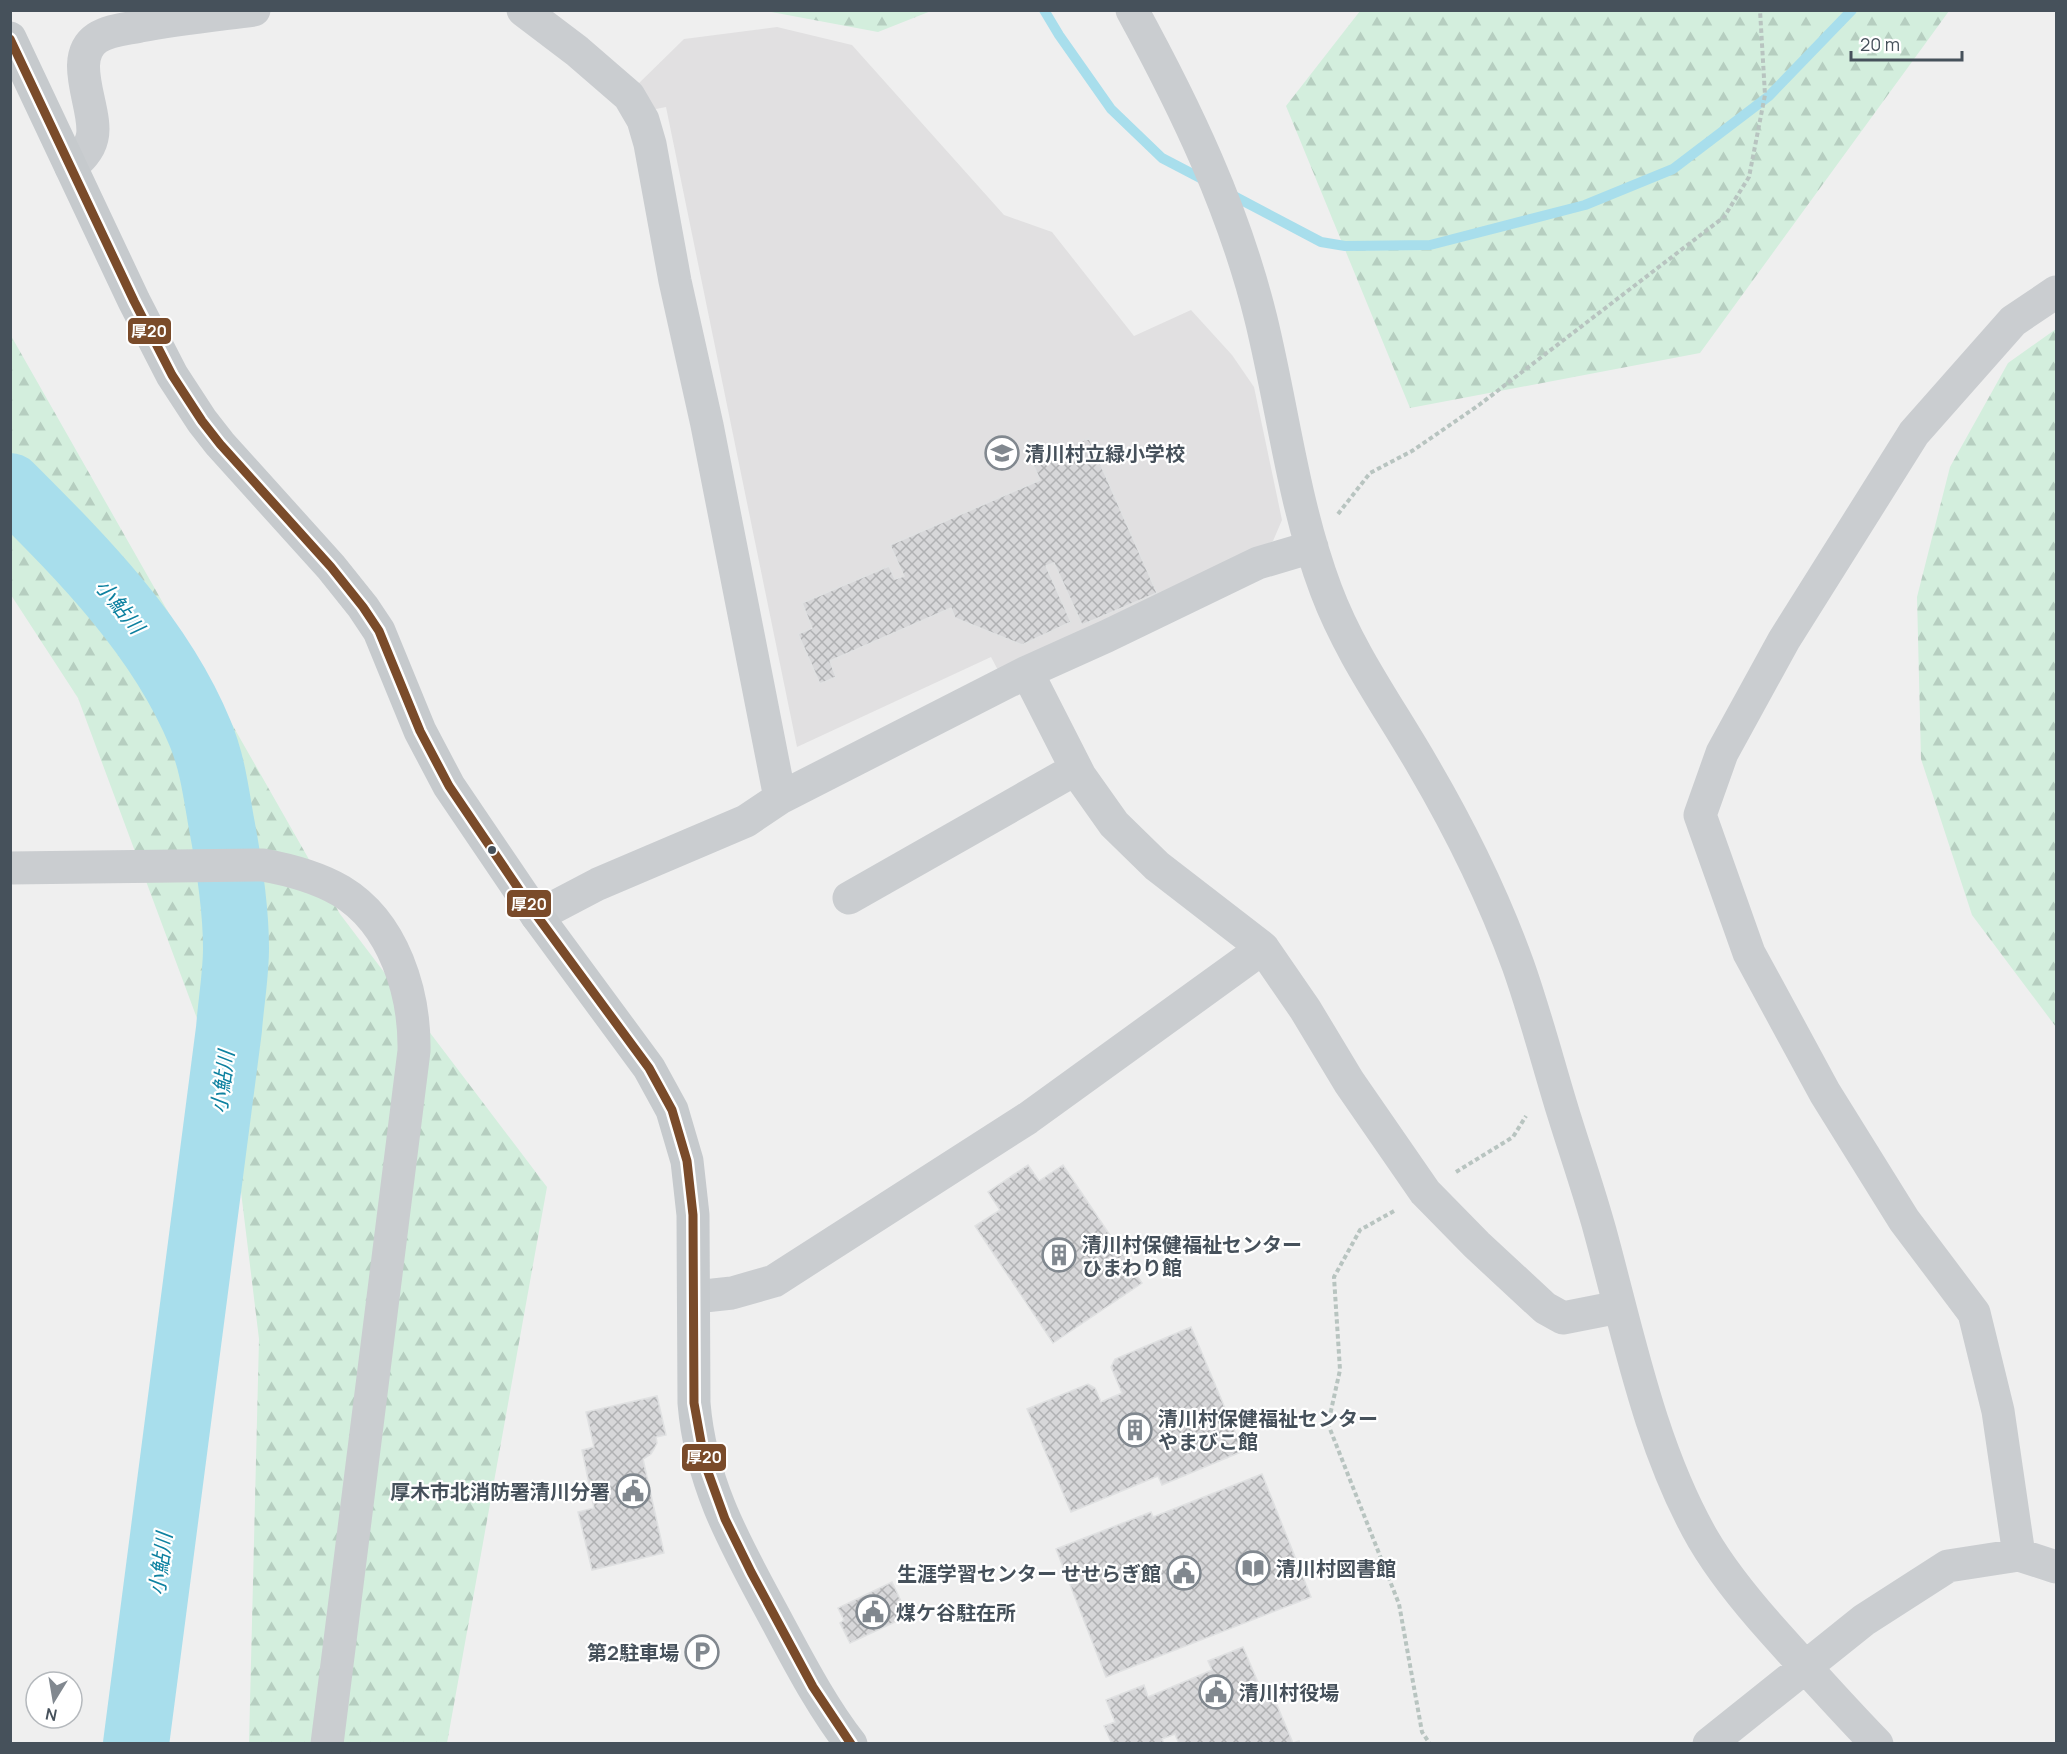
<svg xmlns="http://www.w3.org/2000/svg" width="2067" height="1754" font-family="Manrope,'Noto Sans JP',sans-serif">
<defs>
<pattern id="forest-firs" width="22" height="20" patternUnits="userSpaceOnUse" patternTransform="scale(1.5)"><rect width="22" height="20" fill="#d3eedd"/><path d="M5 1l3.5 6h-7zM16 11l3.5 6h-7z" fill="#b6cec0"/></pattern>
<pattern id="building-cross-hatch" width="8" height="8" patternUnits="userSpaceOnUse" patternTransform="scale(1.5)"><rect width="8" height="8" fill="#d7d7d9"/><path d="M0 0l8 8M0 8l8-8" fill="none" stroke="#b0b1b3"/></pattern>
</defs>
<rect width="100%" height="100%" fill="#efefef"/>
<path fill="#e1e0e1" d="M777,27L852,45L1004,215L1052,232L1134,336L1191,310L1232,355L1254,387L1282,520L1273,541L1154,604L999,672L991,657L797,747L666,107L651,110L635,87L684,39Z"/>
<path fill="url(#forest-firs)" d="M766,11L931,10V11L878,32Z
M1360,11V10L1949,11L1700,353L1410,408L1286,106Z
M2056,329V1027L1972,915L1921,759L1917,597L1950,467L2008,363Z
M10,334L340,914L547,1187L447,1743H249L259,1339L231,1110L78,698L11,595Z"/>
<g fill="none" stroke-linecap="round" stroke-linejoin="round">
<path stroke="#a8deec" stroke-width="10" d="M1044,10L1059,35L1111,109L1162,158L1208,182
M1230,194L1321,242L1345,246L1430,245L1585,205L1673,169L1769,96L1852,10"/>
<path stroke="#a8deec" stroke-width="66" d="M10,486C83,559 160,636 200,733C212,761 216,792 221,821C229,863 236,906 236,948C236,975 231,1002 229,1029L136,1744"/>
</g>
<path fill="url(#building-cross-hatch)" stroke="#e0e1e2" stroke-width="1.5" d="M1089,438L1157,593L1082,625L1054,563L1046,566L1071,622L1022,645L955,618L951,608L830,661L836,677L820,684L798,634L812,628L802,603L889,566L895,579L904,576L890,545L1040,480L1032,462Z
M1028,1165L1039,1181L1063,1165L1142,1283L1053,1343L975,1226L1000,1210L988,1192Z
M1191,1327L1243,1451L1162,1485L1158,1476L1071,1512L1027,1409L1088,1384L1095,1388L1101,1402L1122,1393L1111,1367L1115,1359Z
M657,1396L666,1435L656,1437L657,1443L654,1449L651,1454L643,1459L664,1553L592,1570L578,1512L594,1508L582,1450L594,1447L586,1412Z
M1262,1474L1311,1597L1106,1677L1056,1549L1151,1512L1153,1517Z
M892,1582L908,1616L850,1643L840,1623L844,1620L838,1608Z
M1243,1647L1260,1687L1268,1684L1293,1743L1299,1741L1300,1744H1179L1175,1734L1162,1739L1164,1744H1112L1104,1726L1115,1722L1106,1700L1144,1685L1148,1697L1212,1670L1208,1661Z"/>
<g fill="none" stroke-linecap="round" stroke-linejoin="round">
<path stroke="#b8c4c0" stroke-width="4" stroke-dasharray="4.5 3" stroke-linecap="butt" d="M1338,514L1370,473L1412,451L1479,405L1724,217L1749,177L1765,95L1760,10
M1456,1172L1513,1137L1526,1116
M1394,1211L1360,1230L1334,1277L1340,1370L1328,1424L1399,1604L1422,1732L1430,1744"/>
<path stroke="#cacdd0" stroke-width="33" d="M523,10L577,51L629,96L643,120L650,144L675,281L707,425L780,798
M1132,10C1186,109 1234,209 1261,319C1283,409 1293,502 1326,590C1350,654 1389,707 1423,766C1460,829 1493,896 1518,965C1535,1013 1548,1063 1563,1112C1575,1151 1589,1191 1600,1231C1628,1333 1650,1447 1703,1539C1723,1573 1747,1602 1773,1631C1807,1669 1841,1707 1877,1744
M71,167C80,159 89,151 92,138C99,111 66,59 97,38C109,30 126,29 140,26C178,19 216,15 254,10
M1027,672L1080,776L1114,824L1157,866L1263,948L1305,1009L1349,1082L1425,1192L1477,1245L1545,1308L1563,1318L1619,1307
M10,868L263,865C291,870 317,877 341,891C394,923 415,993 414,1051L327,1744
M849,898L1076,769
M537,916L598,884L746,821L780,798L1027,672L1107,636L1258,563L1312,547
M695,1297L732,1293L774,1281L1028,1118L1263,948
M2019,1555L1998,1411L1974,1313L1904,1220L1825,1093L1749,953L1700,815L1722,753L1784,640L1914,433L2013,321L2056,292
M1709,1744L1864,1620L1948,1566L2019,1555L2056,1567"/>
<path stroke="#c6cacd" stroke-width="33" d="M10,38L134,301L172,375L202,421L220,444L331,567L363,607L379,631L420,731L449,786L537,916L649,1068L672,1110L687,1161L693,1215L694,1403C701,1489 740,1552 780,1627C801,1666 823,1708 851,1744"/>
<defs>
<path id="bus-1" d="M10,39L134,301L172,375L202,421L220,444L331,567L363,607L379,631L420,731L449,786L537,916L649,1068L672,1110L687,1161L693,1215L694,1403L705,1464L725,1519L751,1572L813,1687L851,1744"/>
</defs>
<use href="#bus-1" stroke="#fff" stroke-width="14"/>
<use href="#bus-1" stroke="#7a4b2a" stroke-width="9"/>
</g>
<defs>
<symbol id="school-ring" viewBox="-11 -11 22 22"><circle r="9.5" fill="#fff" stroke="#81888f" stroke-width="1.5"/><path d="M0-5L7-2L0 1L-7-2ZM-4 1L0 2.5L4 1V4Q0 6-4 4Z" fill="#81888f"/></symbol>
<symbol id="building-ring" viewBox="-11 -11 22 22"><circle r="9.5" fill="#fff" stroke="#81888f" stroke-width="1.5"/><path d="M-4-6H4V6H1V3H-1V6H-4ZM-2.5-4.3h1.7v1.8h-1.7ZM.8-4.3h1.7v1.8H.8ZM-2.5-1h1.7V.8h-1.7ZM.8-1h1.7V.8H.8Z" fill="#81888f"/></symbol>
<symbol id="civic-ring" viewBox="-11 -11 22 22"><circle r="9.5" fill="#fff" stroke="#81888f" stroke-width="1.5"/><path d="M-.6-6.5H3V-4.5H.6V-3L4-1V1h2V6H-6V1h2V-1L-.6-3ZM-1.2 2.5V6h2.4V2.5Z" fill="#81888f"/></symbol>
<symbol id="library-ring" viewBox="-11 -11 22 22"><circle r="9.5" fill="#fff" stroke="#81888f" stroke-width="1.5"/><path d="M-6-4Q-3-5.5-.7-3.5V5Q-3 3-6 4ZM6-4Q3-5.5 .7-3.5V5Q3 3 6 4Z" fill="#81888f"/></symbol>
<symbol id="parking-ring" viewBox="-11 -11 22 22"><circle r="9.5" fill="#fff" stroke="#81888f" stroke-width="1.5"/><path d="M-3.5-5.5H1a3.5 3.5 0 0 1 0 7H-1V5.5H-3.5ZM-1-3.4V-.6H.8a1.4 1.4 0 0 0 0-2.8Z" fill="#81888f"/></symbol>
</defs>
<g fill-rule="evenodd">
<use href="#school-ring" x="983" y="434" width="38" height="38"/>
<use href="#building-ring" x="1040" y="1236" width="38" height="38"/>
<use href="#building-ring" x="1116" y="1411" width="38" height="38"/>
<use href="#civic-ring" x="614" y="1472" width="38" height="38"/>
<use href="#library-ring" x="1234" y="1549" width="38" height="38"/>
<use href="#civic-ring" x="1165" y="1554" width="38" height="38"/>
<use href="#civic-ring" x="854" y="1593" width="38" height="38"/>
<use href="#parking-ring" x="683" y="1633" width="38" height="38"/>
<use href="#civic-ring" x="1197" y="1673" width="38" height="38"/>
</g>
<circle fill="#46515b" stroke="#fff" stroke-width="2" cx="492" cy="850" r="5"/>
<g text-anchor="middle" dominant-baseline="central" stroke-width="4.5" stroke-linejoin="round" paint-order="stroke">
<g font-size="20" font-weight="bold" fill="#46515b" stroke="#fff" text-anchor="start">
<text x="1025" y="453">清川村立緑小学校</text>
<text x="1082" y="1244">清川村保健福祉センター<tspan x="1082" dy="23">ひまわり館</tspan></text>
<text x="1158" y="1418">清川村保健福祉センター<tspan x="1158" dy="23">やまびこ館</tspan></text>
<text x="610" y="1491" text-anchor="end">厚木市北消防署清川分署</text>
<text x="1276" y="1568">清川村図書館</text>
<text x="1161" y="1573" text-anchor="end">生涯学習センター せせらぎ館</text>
<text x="896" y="1612">煤ケ谷駐在所</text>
<text x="679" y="1652" text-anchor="end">第2駐車場</text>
<text x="1239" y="1692">清川村役場</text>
</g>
<g font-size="21" font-style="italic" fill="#0d81a0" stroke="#fff">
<text transform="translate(120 606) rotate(51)">小鮎川</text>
<text transform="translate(222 1082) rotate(-83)">小鮎川</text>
<text transform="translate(160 1564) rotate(-83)">小鮎川</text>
</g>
</g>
<g stroke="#fff" stroke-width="2">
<rect x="127" y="317" width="45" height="28" rx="6" fill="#7a4b2a"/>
<rect x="506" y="889" width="46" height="29" rx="6" fill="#7a4b2a"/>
<rect x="681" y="1443" width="46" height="29" rx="6" fill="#7a4b2a"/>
</g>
<g font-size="16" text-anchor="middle" font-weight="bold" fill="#fff">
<text x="149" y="337">厚20</text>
<text x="529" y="910">厚20</text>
<text x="704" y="1463">厚20</text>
</g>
<rect width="2067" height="1754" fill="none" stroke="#46515b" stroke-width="24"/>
<g transform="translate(54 1700) rotate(191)"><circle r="28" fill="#ffffff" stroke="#b5b9bd" stroke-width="1.5"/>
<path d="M0-4.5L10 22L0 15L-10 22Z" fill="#81888f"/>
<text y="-9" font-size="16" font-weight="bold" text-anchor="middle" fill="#46515b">N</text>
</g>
<path d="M1851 51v9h111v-9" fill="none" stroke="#46515b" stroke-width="3"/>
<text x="1860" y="51" font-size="18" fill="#46515b" stroke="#ffffff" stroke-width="4.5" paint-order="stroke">20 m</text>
</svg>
